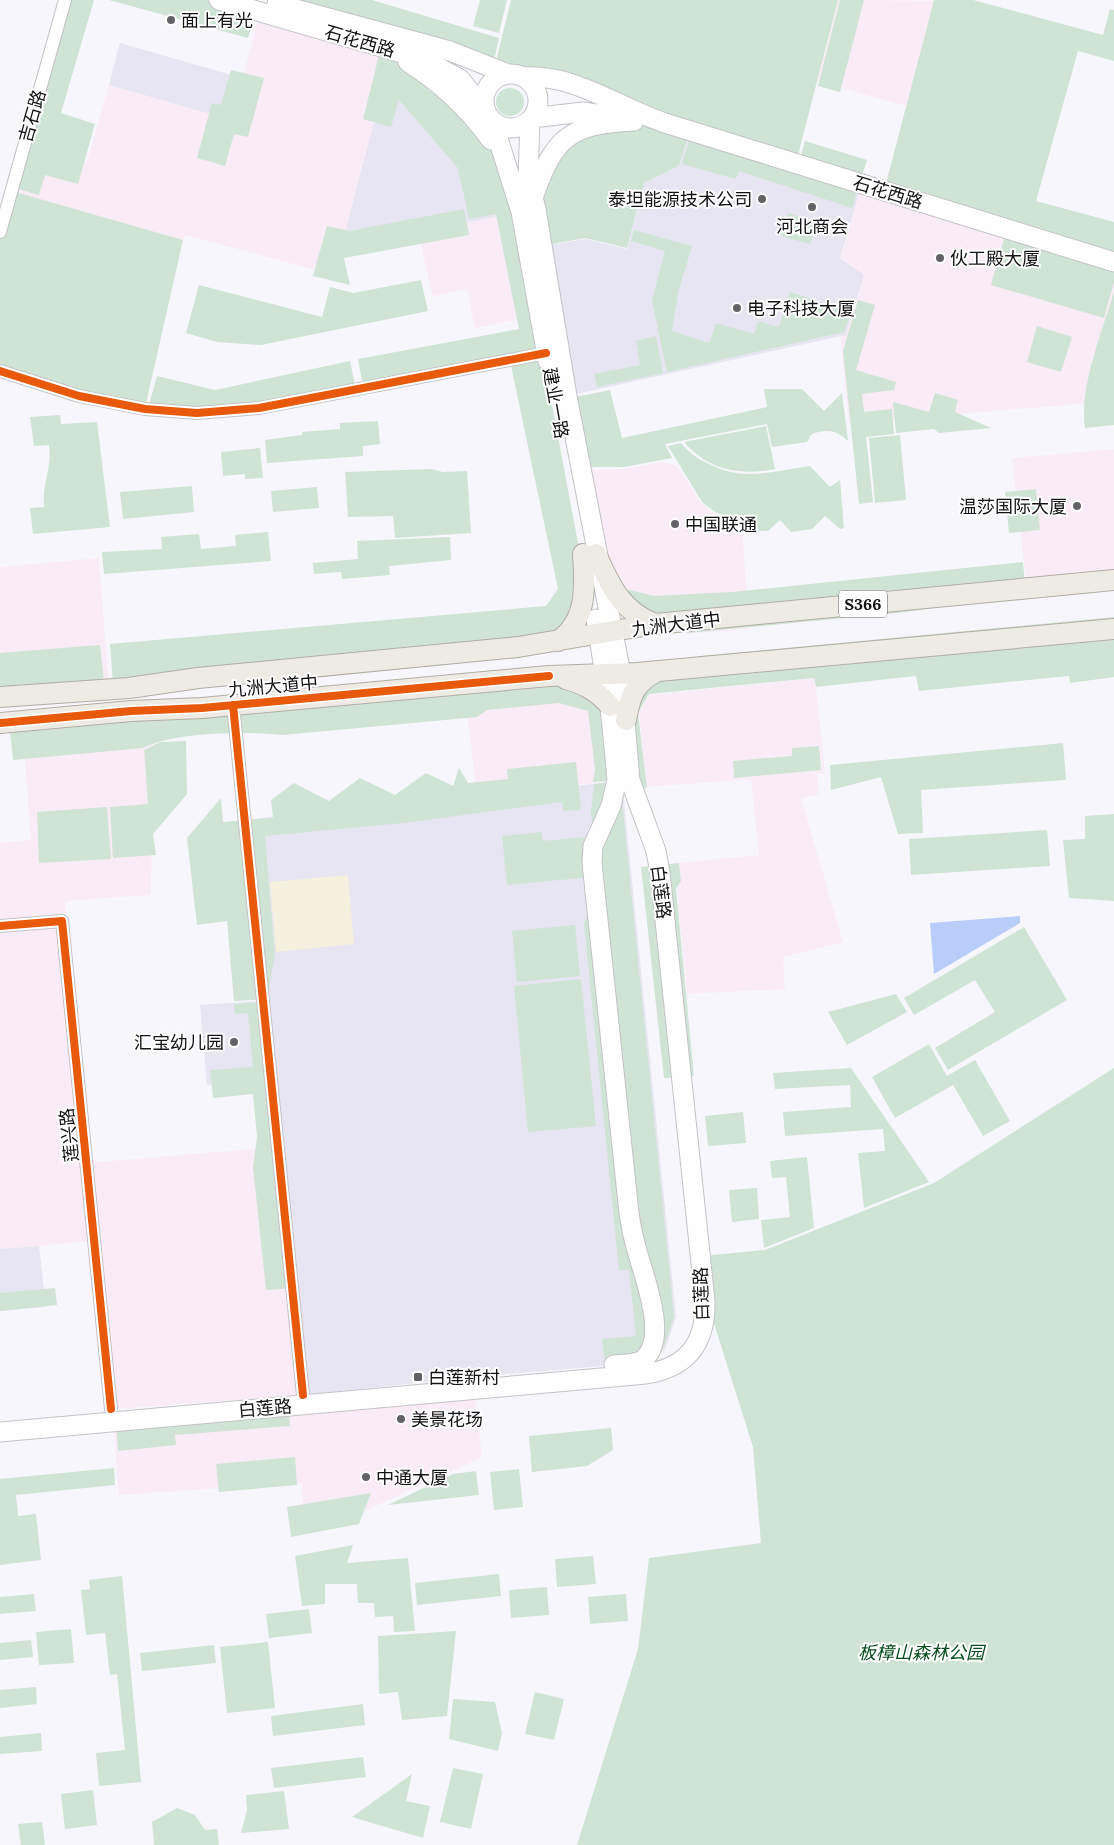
<svg xmlns="http://www.w3.org/2000/svg" width="1114" height="1845" font-family="Lora,'Noto Sans SC',serif">
<rect width="100%" height="100%" fill="#f7f6fc"/>
<path fill="#f9ecf6" d="M838,0L934,1L906,106L817,81Z
M260,13L392,53L335,275L185,235L183,240L12,191L25,143L87,162L109,85L231,120Z
M862,184L1114,262V401L849,423L840,338L846,335L864,275L841,258Z
M521,212L540,315L475,328L467,289L432,296L419,233Z
M1114,449V588L1028,599L1012,458Z
M661,462L677,466L702,504L715,515L742,525L749,629L688,634L664,628L617,598L580,470L625,469Z
M99,558L109,689L0,697V567Z
M815,678L825,773L817,774L819,794L801,798L843,942L783,957L785,989L687,994L677,889L681,881L679,863L759,855L751,779L647,787L639,713L649,695Z
M463,679L575,682L622,780L477,795Z
M153,709L151,895L65,901L74,1033L87,1163L276,1147L303,1395L112,1409L95,1241L0,1249V843L31,840L22,721Z
M474,1389L482,1457L358,1514L305,1519L301,1483L119,1495L113,1422Z"/>
<path fill="#e7e5f1" d="M120,43L242,78L231,120L109,85Z
M392,53L409,63L520,212L341,248Z
M690,130L862,184L840,258L864,275L846,335L567,396L542,246L586,239L627,249L644,183L679,166Z
M622,781L676,1317L665,1350L637,1363L473,1377L303,1395L269,1080L207,1085L200,1005L260,1001L241,820Z
M39,1246L46,1307L0,1311V1249Z"/>
<path fill="#cfe4d4" d="M69,0H94L61,113L95,124L78,184L45,175L39,195L15,188Z
M109,0H206L255,15L248,38Z
M274,0H372L499,38L493,65Z
M480,0H507L499,33L473,26Z
M511,0H838L796,163L690,130L679,166L644,183L627,248L585,238L542,246L533,199L548,159L584,128L662,122L494,69Z
M840,0H864L840,92L818,86Z
M934,0H973L1103,35L1110,9L1114,10V61L1078,51L1036,201L1114,222V262L884,191Z
M380,51L429,82L489,144L504,170L541,350L363,385L358,359L519,329L496,214L469,219L458,168L399,100L391,127L363,119Z
M231,70L264,78L248,137L234,134L225,166L197,158L212,103L221,105Z
M496 102a14 14 0 1 1 28 0a14 14 0 1 1-28 0Z
M691,134L859,185L852,208L739,171L736,179L682,164Z
M805,141L867,160L861,179L799,161Z
M12,191L183,240L145,408L0,371V233Z
M464,209L469,235L344,258L350,285L313,276L327,226L350,231Z
M788,213L817,222L810,244L781,236Z
M634,230L692,246L678,293L672,331L709,343L716,323L754,334L758,321L779,327L790,292L852,312L844,332L667,372L652,301L665,251L631,241Z
M1005,235L1114,267V282L1104,318L991,285Z
M421,280L428,311L261,345L217,342L186,333L199,285L322,317L330,287L353,293Z
M1114,292V425L1085,428C1079,387 1102,332 1114,292Z
M858,300L875,305L856,370L896,382L894,390L862,394L864,412L892,409L894,434L866,437L873,502L859,504L843,351Z
M1037,326L1072,337L1061,372L1027,362Z
M656,336L663,373L597,387L594,374L640,365L636,341Z
M543,356L580,554L581,588L560,634L113,683L110,644L546,606L558,589L510,361Z
M350,361L355,386L259,406L197,409L149,405L157,376L215,390Z
M764,389H802L824,411L842,393L848,441C836,430 827,429 812,434L807,442L772,447L767,424L665,444L672,458L624,467H583L571,398L610,390L622,438L767,407Z
M935,393L958,400L955,412L991,428L939,433L934,429L896,433L893,402L929,412Z
M60,415L61,424L97,422L110,527L33,534L30,508L44,507C42,483 52,469 49,445L34,446L30,417Z
M378,421L380,444L363,446V456L267,463L265,440L302,435V432L340,429V423Z
M766,426L775,469C740,476 708,470 684,442Z
M900,435L906,500L875,503L869,438Z
M681,443C688,452 698,459 709,464C744,482 773,471 810,466L830,487L840,480L844,528L840,529L825,516L812,529L791,532L780,520L768,531H744L743,523L715,512L702,502L668,446Z
M260,448L263,478L245,479V474L223,476L221,452Z
M431,469L443,472L467,471L471,533L395,538L393,516L348,517L345,472Z
M192,486L194,512L123,519L120,492Z
M317,487L319,508L273,512L271,491Z
M1036,489L1040,530L1009,533L1005,492Z
M268,532L271,561L104,574L102,552L162,549L161,537L199,534L201,549L236,546L235,535Z
M450,537L451,560L389,566L390,575L342,579L341,572L314,574L313,563L358,559L357,541Z
M1023,562L1026,596L897,613L688,633L664,627L621,588L654,596L732,592Z
M1114,617V677L1070,683L1069,676L919,691L916,676L816,687L814,678L649,694L638,713L647,788L633,789L629,703L672,665L701,656Z
M100,645L104,683L0,692V653Z
M528,673L600,696L620,780L593,782L595,769L588,711L559,703L487,710L477,717L283,735C247,731 174,732 143,748L13,760L9,723Z
M186,741L187,794L153,834L156,855L113,858L110,807L148,804L144,750L160,742Z
M1063,743L1066,780L921,790L923,833L898,834L881,777L831,790L830,765Z
M819,746L821,770L734,778L733,761L792,756V748Z
M576,762L581,810L563,811L562,802L403,823L265,836L275,955L267,999L234,1001L227,921L197,925L187,838L221,798L223,822L273,818L271,800L294,783L329,801L360,778L395,795L426,773L453,786L459,768L468,783L508,779L507,769Z
M620,781L674,1317L663,1349L635,1361L605,1363L602,1339L636,1336L629,1270H619L584,924L598,886L591,811L594,784Z
M107,807L111,859L39,863L37,812Z
M1114,814V901L1069,898L1063,840L1085,839V816Z
M1047,830L1050,866L911,875L909,839Z
M541,832L543,841L586,837L590,877L507,885L502,836Z
M679,863L681,881L676,889L694,1076L664,1078L641,867Z
M575,925L580,976L517,982L512,931Z
M1024,927L1067,1000L948,1070L935,1048L995,1012L975,980L914,1015L904,998Z
M581,979L596,1126L528,1132L514,986Z
M896,994L907,1012L847,1045L828,1012Z
M267,1002L294,1288L266,1290L253,1167L257,1137L253,1094L213,1098L210,1070L253,1067L248,1013L235,1014L234,1004Z
M929,1044L947,1076L975,1060L1010,1121L983,1136L953,1085L895,1118L872,1077Z
M851,1068L929,1182L864,1208L858,1153L885,1151L883,1129L785,1136L783,1112L851,1107L850,1085L775,1089L773,1073Z
M1114,1068V1845H577L638,1649L649,1558L761,1543L753,1447L693,1257L765,1250L934,1183Z
M743,1112L746,1143L708,1146L705,1116Z
M807,1157L814,1228L764,1248L761,1220L790,1217L786,1177L772,1178L770,1161Z
M757,1188L759,1219L732,1222L729,1190Z
M55,1288L57,1305L0,1311V1293Z
M289,1409L290,1426L175,1435L176,1445L118,1451L116,1424Z
M611,1428L613,1450L587,1466L532,1472L529,1436Z
M295,1457L297,1485L219,1492L216,1464Z
M114,1468L115,1485L16,1495L18,1516L36,1514L41,1560L0,1565V1479Z
M519,1469L523,1507L494,1510L490,1472Z
M476,1471L479,1495L388,1505L453,1474Z
M371,1493L359,1524L291,1537L287,1507Z
M353,1545L347,1563L408,1558L415,1631L394,1632L393,1616L375,1617L374,1603H358L357,1584H325V1604L302,1606L295,1556Z
M593,1556L596,1584L557,1587L555,1559Z
M499,1574L501,1596L417,1605L415,1583Z
M122,1576L141,1782L99,1786L96,1753L125,1750L117,1674L110,1675L105,1633L86,1635L81,1590L90,1589L89,1580Z
M547,1587L549,1615L511,1618L509,1590Z
M34,1594L36,1611L0,1614V1597Z
M626,1594L628,1621L590,1624L588,1597Z
M309,1609L312,1633L269,1638L266,1614Z
M71,1629L74,1663L39,1665L36,1632Z
M456,1631L447,1716L402,1720L398,1692L379,1694L378,1636Z
M31,1640L33,1657L0,1660V1643Z
M268,1642L275,1708L227,1713L220,1647Z
M214,1645L216,1663L142,1671L140,1653Z
M36,1687L37,1704L0,1708V1690Z
M535,1692L564,1699L554,1740L525,1734Z
M453,1699L495,1702L502,1733L498,1751L449,1739Z
M363,1704L365,1725L273,1736L271,1716Z
M41,1733L42,1751L0,1754V1737Z
M363,1757L366,1777L274,1788L271,1768Z
M453,1768L483,1774L471,1829L440,1822Z
M412,1774L406,1801L430,1806L423,1838L352,1817Z
M93,1790L97,1825L65,1829L61,1794Z
M284,1791L289,1829L241,1833L247,1810L246,1795Z
M177,1808L195,1815L205,1830L217,1829L219,1845H154L152,1822Z
M42,1822L45,1845H21L18,1824Z"/>
<path fill="#f6f0df" d="M348,875L354,944L276,952L270,882Z"/>
<path fill="#b9cdfb" d="M1020,916V923L934,974L930,923Z"/>
<g fill="none" stroke-linecap="round" stroke-linejoin="round">
<defs>
<path id="street" d="M0,232L65,0
M0,371L79,396L145,409L197,413L259,408L546,353
M233,705L303,1395
M0,926L62,921L111,1409"/>
<path id="secondary" d="M219,0L423,59L460,79L485,110
M277,4L450,51L508,74
M408,62C441,83 468,108 491,140
M484 101a27 27 0 1 1 54 0a27 27 0 1 1-54 0Z
M523,77C576,74 617,107 665,123C815,170 964,215 1114,262
M489,117L496,132L521,212L548,361
M532,118L583,112L617,117
M533,198C554,138 568,124 634,121
M596,619L610,706L617,779L611,806L593,846L592,863L629,1213C631,1227 634,1241 638,1254C645,1280 668,1338 644,1359C636,1365 623,1364 614,1365
M0,1432L646,1374C688,1367 706,1343 705,1301L660,873L656,851L630,780L621,674L567,396L536,209L528,178L530,120"/>
<path id="primary" d="M596,554C610,585 621,611 655,624
M558,641C588,621 585,585 583,554
M566,679C584,684 597,691 610,706
M0,697L129,688L198,678L518,647L655,624L1114,580
M626,720C630,697 634,683 656,672
M0,723L131,711L202,708L549,676L637,673L1114,629"/>
</defs>
<use href="#street" stroke="#c3c2c7" stroke-width="14"/>
<use href="#secondary" stroke="#c3c2c7" stroke-width="21"/>
<use href="#primary" stroke="#b2ada4" stroke-width="22"/>
<use href="#street" stroke="#fefeff" stroke-width="12"/>
<use href="#secondary" stroke="#fefeff" stroke-width="19"/>
<use href="#primary" stroke="#eeebe5" stroke-width="20"/>
<defs>
<path id="cycleway" d="M0,371L79,396L145,409L197,413L259,408L546,353
M233,705L303,1395
M0,723L131,711L202,708L549,676
M0,926L62,921L111,1409"/>
</defs>
<use href="#cycleway" stroke="#fff" stroke-width="11"/>
<use href="#cycleway" stroke="#e8590c" stroke-width="8"/>
</g>
<g fill="#636266" stroke="#fff" stroke-width="2">
<circle cx="171" cy="20" r="5"/>
<circle cx="762" cy="199" r="5"/>
<circle cx="812" cy="207" r="5"/>
<circle cx="940" cy="258" r="5"/>
<circle cx="737" cy="308" r="5"/>
<circle cx="1077" cy="506" r="5"/>
<circle cx="675" cy="524" r="5"/>
<circle cx="234" cy="1042" r="5"/>
<rect x="413" y="1372" width="10" height="10" rx="2.5"/>
<circle cx="401" cy="1419" r="5"/>
<circle cx="366" cy="1477" r="5"/>
</g>
<g text-anchor="middle" dominant-baseline="central" stroke-width="4" stroke-linejoin="round" paint-order="stroke">
<rect fill="#fff" stroke="#5a595b" stroke-width="1" x="839" y="590.5" width="48" height="27" rx="4"/>
<g font-size="16" font-weight="bold" fill="#131215">
<text x="863" y="604">S366</text>
</g>
<g font-size="18" fill="#131215" stroke="#fff" text-anchor="start">
<text x="181" y="20">面上有光</text>
<text x="752" y="199" text-anchor="end">泰坦能源技术公司</text>
<text x="812" y="226" text-anchor="middle">河北商会</text>
<text x="950" y="258">伙工殿大厦</text>
<text x="747" y="308">电子科技大厦</text>
<text x="1067" y="506" text-anchor="end">温莎国际大厦</text>
<text x="685" y="524">中国联通</text>
<text x="224" y="1042" text-anchor="end">汇宝幼儿园</text>
<text x="428" y="1377">白莲新村</text>
<text x="411" y="1419">美景花场</text>
<text x="376" y="1477">中通大厦</text>
</g>
<g font-size="18" fill="#131215" stroke="#fff">
<text transform="translate(360 41) rotate(16)">石花西路</text>
<text transform="translate(32 116) rotate(-74)">吉石路</text>
<text transform="translate(888 192) rotate(17)">石花西路</text>
<text transform="translate(556 403) rotate(80)">建业一路</text>
<text transform="translate(676 624) rotate(-7)">九洲大道中</text>
<text transform="translate(273 686) rotate(-5)">九洲大道中</text>
<text transform="translate(661 892) rotate(83)">白莲路</text>
<text transform="translate(69 1135) rotate(-96)">莲兴路</text>
<text transform="translate(701 1294) rotate(-92)">白莲路</text>
<text transform="translate(265 1408) rotate(-5)">白莲路</text>
</g>
<g font-size="18" font-style="italic" fill="#064c1e" stroke="#fff">
<text x="921" y="1652">板樟山森林公园</text>
</g>
</g>
</svg>
